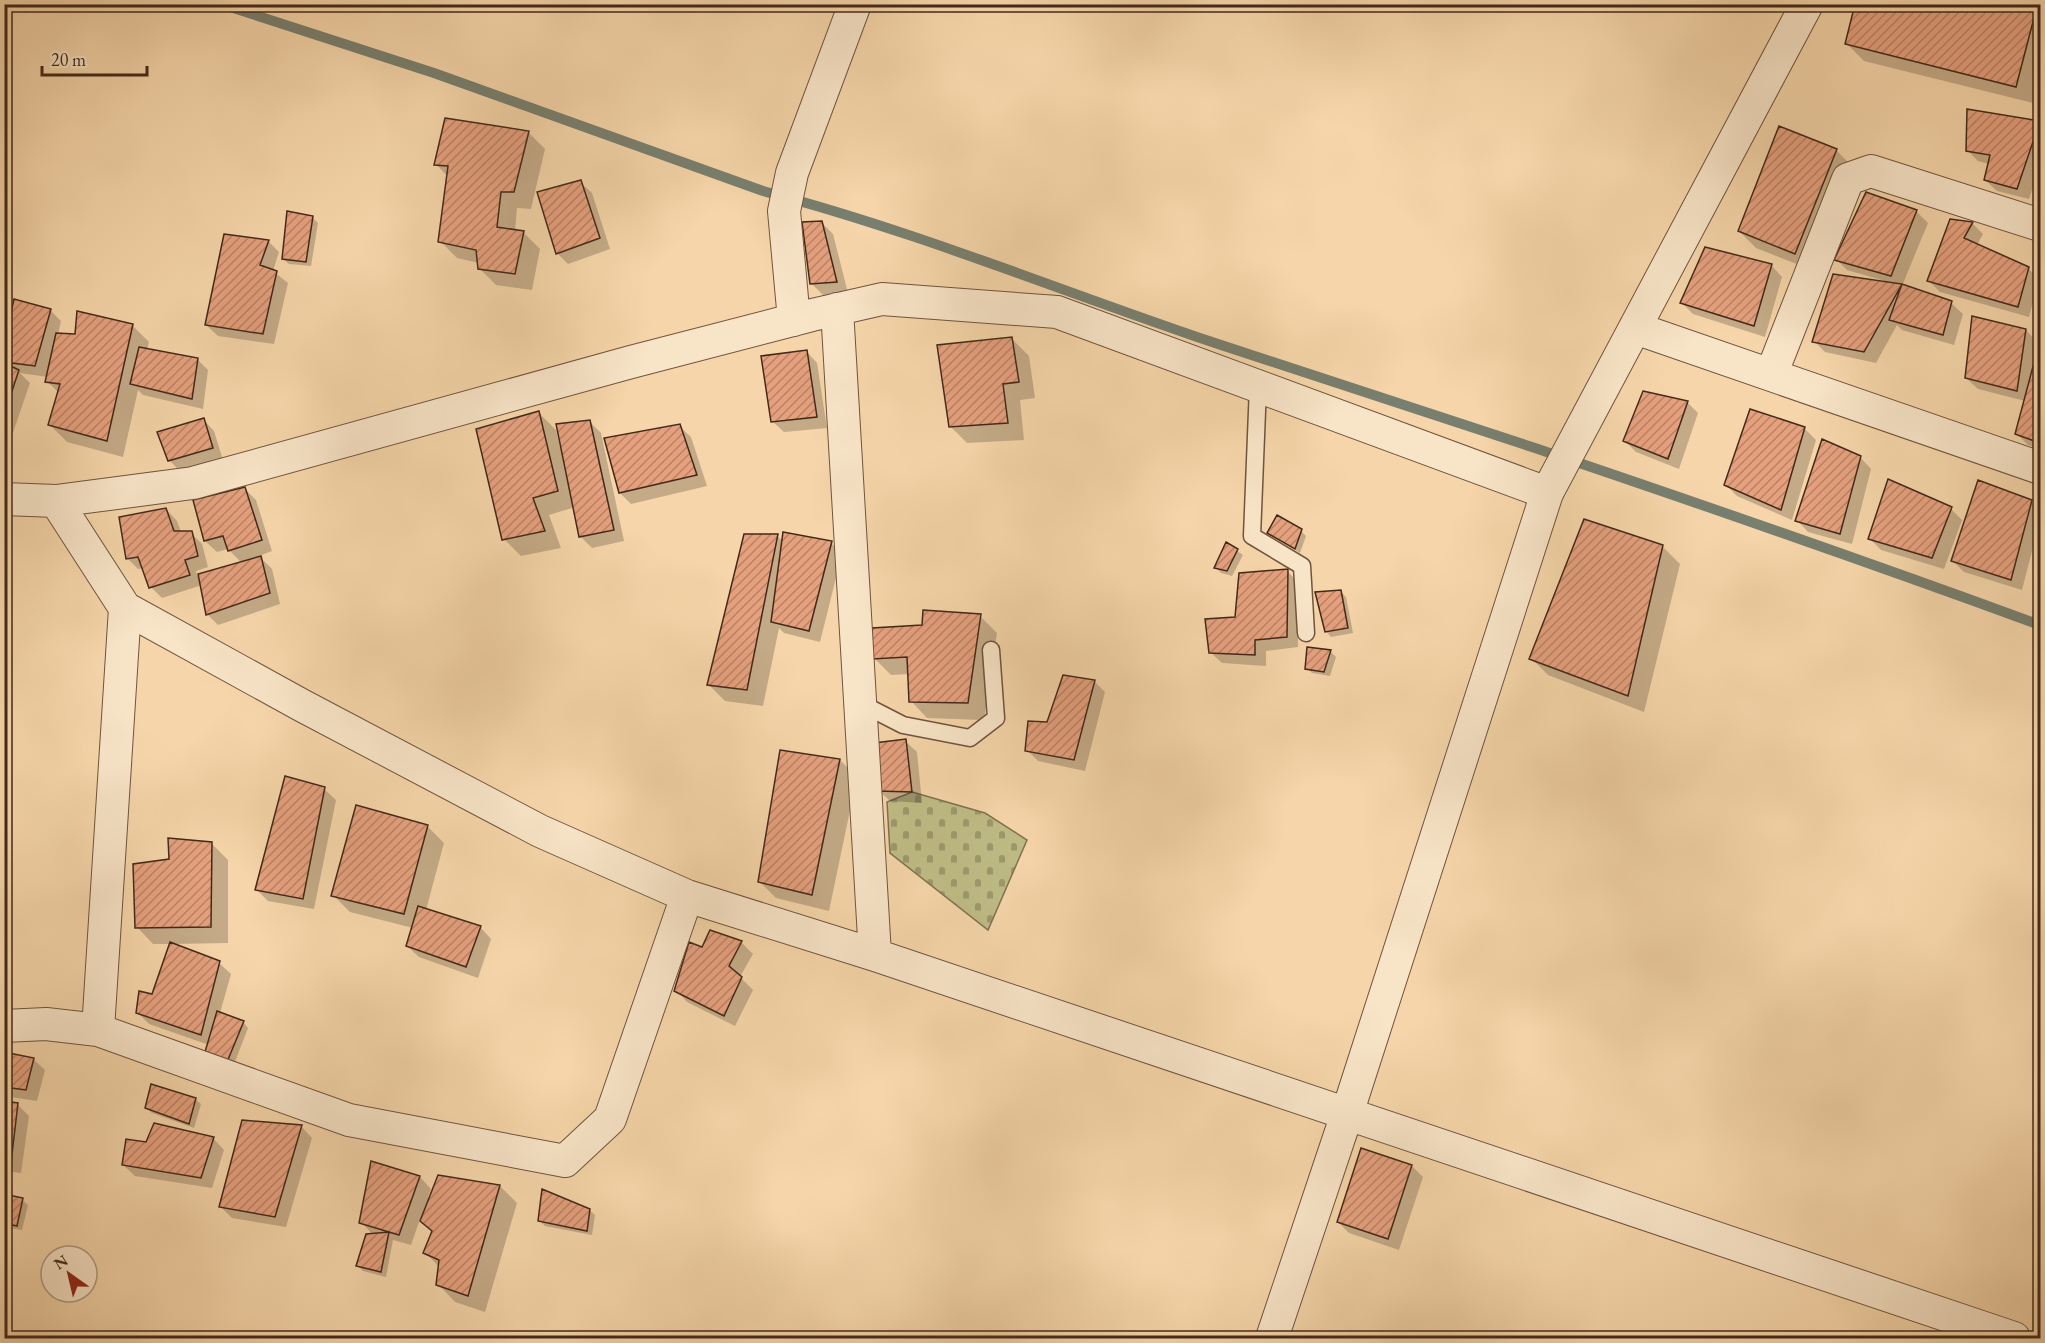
<svg xmlns="http://www.w3.org/2000/svg" width="2045" height="1343" font-family="'EB Garamond',serif">
<defs>
<pattern id="cemetery-stones" width="16" height="16" patternUnits="userSpaceOnUse" patternTransform="scale(1.5)"><rect width="16" height="16" fill="#bfbc86"/><path d="M2 7V4a2 2 0 0 1 4 0v3zM10 15v-3a2 2 0 0 1 4 0v3z" fill="#9d996d"/></pattern>
<pattern id="building-hatch" width="6" height="6" patternUnits="userSpaceOnUse" patternTransform="scale(1.5)"><rect width="6" height="6" fill="#e5a07d"/><path d="M-1 1l2-2M0 6l6-6M5 7l2-2" fill="none" stroke="#bb8266"/></pattern>
</defs>
<rect width="100%" height="100%" fill="#f5d5a9"/>
<filter id="stains"><feTurbulence type="fractalNoise" baseFrequency=".00333" numOctaves="4"/><feColorMatrix values="0 0 0 0 .2 0 0 0 0 .09 0 0 0 0 .02 0 0 0 .5 -.17"/></filter>
<radialGradient id="worn" r=".72"><stop offset=".6" stop-color="#630" stop-opacity="0"/><stop offset="1" stop-color="#630" stop-opacity=".3"/></radialGradient>
<path fill="url(#cemetery-stones)" stroke="#817250" stroke-width="1.5" d="M912,792L985,813L1027,840L988,930L890,853L887,802Z"/>
<path fill="#0003" d="M2035,11L2040,17V72L2033,103L1864,61L1847,44Z
M1969,111L2040,122V174L2038,172L2029,199L1997,191L1985,180L1989,164L1978,161L1967,150Z
M528,132L545,149L531,209L517,208L515,231L523,232L540,249L532,290L496,285L479,268V263L457,258L440,241L448,177L436,164Z
M1836,150L1853,167L1812,270L1756,248L1739,231Z
M580,182L592,193L610,249L568,264L557,253Z
M1916,211L1928,223L1902,286L1951,303L1963,314L1954,345L1902,330L1897,325L1876,363L1825,352L1814,341L1885,281L1847,270L1836,259Z
M312,217L318,223L311,266L289,264L283,259Z
M822,223L833,234L848,293L823,295L811,283Z
M1972,223L1983,234L1977,245L2028,268L2039,280L2029,317L1940,292L1929,281Z
M268,241L279,252L273,271L288,283L274,344L218,336L206,325Z
M1771,265L1782,277L1765,337L1693,314L1682,303Z
M50,310L61,321L58,335L76,336L132,325L149,342L147,350L197,359L208,370L203,409L143,395L138,390L123,457L67,442L50,425L59,393L47,381L48,377L20,373L30,383L4,459V351Z
M2026,330L2037,342L2034,361L2036,362L2040,346V449L2028,445L2016,433L2025,401L1978,389L1966,378Z
M1012,339L1029,356L1035,398L1020,400L1024,440L967,443L950,426Z
M806,351L817,363L827,428L784,432L772,421Z
M1687,402L1698,413L1679,469L1636,452L1625,441Z
M539,413L556,430L560,447L590,422L601,433L624,541L592,548L580,536L575,507L549,515L561,548L521,556L504,539Z
M203,419L214,431L223,460L180,471L169,460Z
M679,426L691,437L707,486L631,504L620,493Z
M1804,428L1816,440L1792,520L1737,496L1726,485Z
M1860,457L1871,469L1852,544L1808,532L1797,520Z
M245,489L256,500L272,551L259,556L272,569L280,604L218,625L207,614L202,585L162,598L151,587L144,568L138,569L127,558L166,509L177,521L181,532L191,533L202,544L208,567L196,571L197,576L242,563L228,549L217,552L205,541Z
M2031,501L2040,511V520L2022,590L1964,572L1953,561Z
M1951,509L1962,520L1944,569L1881,550L1870,539Z
M1301,531L1306,536L1300,553L1269,533Z
M777,536L784,542L831,543L842,554L820,642L784,633L779,628L763,706L725,701L708,684Z
M1227,544L1243,555L1232,576L1221,573L1216,568Z
M1663,547L1680,564L1644,712L1548,675L1531,658Z
M1287,571L1298,582V647L1266,651V666L1222,663L1210,652L1237,619Z
M1341,592L1346,597L1353,633L1331,637L1326,631Z
M980,616L997,633L984,720L927,718L911,701L909,674L891,675L874,658L924,627Z
M1308,649L1331,652L1336,657L1330,676L1312,673L1307,668Z
M1094,681L1105,692L1085,771L1038,761L1027,750Z
M905,741L917,752L922,803L890,801L878,790Z
M781,751L840,760L857,777L829,911L776,898L759,881Z
M324,789L336,800L314,909L268,901L257,890Z
M427,826L444,843L426,910L480,927L491,939L478,978L419,957L407,946L413,928L350,912L333,895Z
M211,843L228,860V943L172,944L219,963L231,974L220,1013L243,1022L248,1028L233,1067L209,1045L149,1024L137,1012L152,996L171,944H153L137,927L170,860Z
M710,932L742,943L753,954L740,977L753,990L735,1026L687,1002L676,990L703,948Z
M4,1054L33,1059L45,1070L37,1101L4,1096Z
M195,1099L201,1104L194,1128L152,1113L146,1108Z
M4,1102L18,1105L29,1116L21,1173L4,1171Z
M301,1126L312,1138L286,1227L232,1218L221,1207Z
M213,1138L224,1150L212,1188L135,1176L123,1165L147,1144Z
M1362,1150L1412,1166L1423,1177L1399,1250L1349,1233L1338,1222Z
M372,1163L420,1177L431,1189L428,1197L430,1198L439,1176L500,1186L517,1203L485,1312L455,1302L438,1284L440,1268L425,1252L433,1232L420,1219L411,1245L393,1240L386,1277L363,1271L358,1266L373,1235L361,1222Z
M4,1196L22,1200L28,1205L22,1230L4,1227Z
M589,1210L595,1215L592,1235L545,1226L540,1221Z"/>
<g fill="none" stroke-linecap="round" stroke-linejoin="round">
<path stroke="#787f6e" stroke-width="10" d="M221,4L434,73L763,191C916,231 1063,292 1212,342C1320,378 1428,412 1535,448C1704,505 1873,564 2040,625"/>
</g>
<path fill="url(#building-hatch)" stroke="#43291a" stroke-width="1.5" d="M1855,4H2015L2036,10L2016,87L1845,44Z
M1967,109L2040,121L2017,189L1984,180L1990,155L1966,151Z
M445,118L529,131L514,192H501L497,227L524,231L515,274L478,269L476,250L438,242L448,166L434,165Z
M1779,126L1837,149L1795,254L1738,231Z
M2040,160V173L2035,171Z
M581,180L600,238L556,254L537,192Z
M1866,192L1917,210L1891,276L1834,260Z
M287,211L313,216L306,262L282,259Z
M1950,219L1973,222L1964,238L2029,267L2018,307L1927,281Z
M822,221L837,282L810,284L802,222Z
M224,234L269,240L260,265L277,271L263,334L205,325Z
M1705,247L1772,264L1754,326L1680,303Z
M1833,274L1902,284L1864,352L1812,342Z
M1902,284L1952,301L1943,335L1889,320Z
M14,299L51,309L35,366L4,362V344Z
M77,311L133,324L107,441L48,425L60,384L45,382L56,333L75,334Z
M1972,316L2026,329L2017,391L1965,378Z
M1012,337L1019,382L1003,384L1008,423L949,427L937,345Z
M2040,340V443L2015,434Z
M139,347L198,358L192,399L130,384Z
M807,350L817,417L771,422L761,356Z
M4,363L19,370L4,415Z
M1643,391L1688,401L1668,459L1623,441Z
M1750,409L1805,427L1781,510L1724,485Z
M539,411L558,491L533,498L545,531L502,540L476,429Z
M204,418L213,448L168,461L157,432Z
M590,420L614,530L579,537L556,424Z
M680,424L697,475L619,493L604,438Z
M1822,439L1861,456L1840,534L1795,521Z
M1888,479L1952,507L1932,558L1868,539Z
M1978,480L2032,500L2011,580L1951,561Z
M245,487L262,540L228,551L223,536L204,541L193,500Z
M166,508L174,531H192L198,556L185,560L190,575L149,588L138,557L126,559L119,517Z
M1277,515L1302,529L1295,549L1267,533Z
M1584,519L1663,545L1628,696L1529,659Z
M783,532L832,541L809,631L771,622Z
M744,534H778L747,690L707,685Z
M1226,542L1238,549L1227,571L1214,568Z
M261,556L270,593L206,615L198,574Z
M1288,569L1287,637L1255,640V655L1209,653L1205,619L1235,617L1239,573Z
M1341,590L1348,628L1325,632L1315,592Z
M923,610L981,614L968,703L909,702L907,657L872,659V628L922,625Z
M1307,647L1331,650L1324,672L1305,669Z
M1063,675L1095,680L1074,760L1025,751L1028,721L1047,722Z
M906,739L912,792L877,791L874,743Z
M780,750L840,759L812,895L758,882Z
M285,776L325,787L303,899L255,890Z
M356,805L428,825L404,914L331,896Z
M168,838L212,842L211,927L135,928L133,864L169,859Z
M418,906L481,926L466,967L406,946Z
M710,930L742,941L729,966L742,977L724,1016L674,991L689,942L702,947Z
M170,942L220,961L201,1035L136,1013L139,991L152,994Z
M217,1011L244,1021L227,1062L205,1052Z
M4,1052L34,1058L26,1090L4,1087Z
M151,1084L196,1098L189,1124L145,1108Z
M4,1101L18,1103L11,1163L4,1162Z
M242,1120L302,1125L275,1217L219,1207Z
M154,1123L214,1137L201,1178L122,1165L126,1139L146,1142Z
M1361,1148L1412,1165L1388,1239L1337,1222Z
M371,1161L420,1176L399,1235L359,1223Z
M438,1175L500,1185L468,1296L436,1285L439,1260L423,1253L432,1231L420,1221Z
M542,1189L590,1209L587,1231L538,1221Z
M4,1194L23,1198L17,1226L4,1223Z
M389,1232L381,1272L356,1266L366,1234Z"/>
<g fill="none" stroke-linecap="round" stroke-linejoin="round">
<defs>
<path id="lane" d="M1258,386L1252,536L1302,566L1306,633
M860,703L903,725L970,738L996,718L991,650"/>
<path id="street" d="M837,309L875,955
M794,320L784,211L792,173L855,4
M1635,328L2040,468
M1771,375L1848,179L1871,171L2040,225
M4,499L56,501L193,483L631,362L812,315L882,299L1057,312L1547,493
M56,501L125,608L303,706L540,831L687,896L875,955L2014,1338
M4,1026L46,1024L98,1030L349,1120L565,1161L610,1119L687,896
M98,1030L125,608
M1272,1338L1347,1114L1547,493L1807,4"/>
</defs>
<use href="#lane" stroke="#70543e" stroke-width="19"/>
<use href="#street" stroke="#70543e" stroke-width="34"/>
<use href="#lane" stroke="#f8e4c7" stroke-width="16"/>
<use href="#street" stroke="#f8e4c7" stroke-width="32"/>
</g>
<rect width="2045" height="1343" fill="none" stroke="#f5d5a9" stroke-width="24"/>
<rect x="6" y="6" width="2033" height="1331" fill="none" stroke="#43291a" stroke-width="3"/>
<rect x="12" y="12" width="2021" height="1319" fill="none" stroke="#43291a" stroke-width="1.5"/>
<g transform="translate(69 1274) rotate(326)"><circle r="28" fill="#f8e4c7" stroke="#b09982" stroke-width="1.5"/>
<path d="M0-4.5L10 22L0 15L-10 22Z" fill="#8f2418"/>
<text y="-9" font-size="16" font-weight="bold" text-anchor="middle" fill="#43291a">N</text>
</g>
<path d="M42 66v9h105v-9" fill="none" stroke="#43291a" stroke-width="3"/>
<text x="51" y="66" font-size="18" fill="#43291a" stroke="#f8e4c7" stroke-width="4.5" paint-order="stroke">20 m</text>
<rect width="100%" height="100%" filter="url(#stains)"/>
<rect width="100%" height="100%" fill="url(#worn)"/>
</svg>
